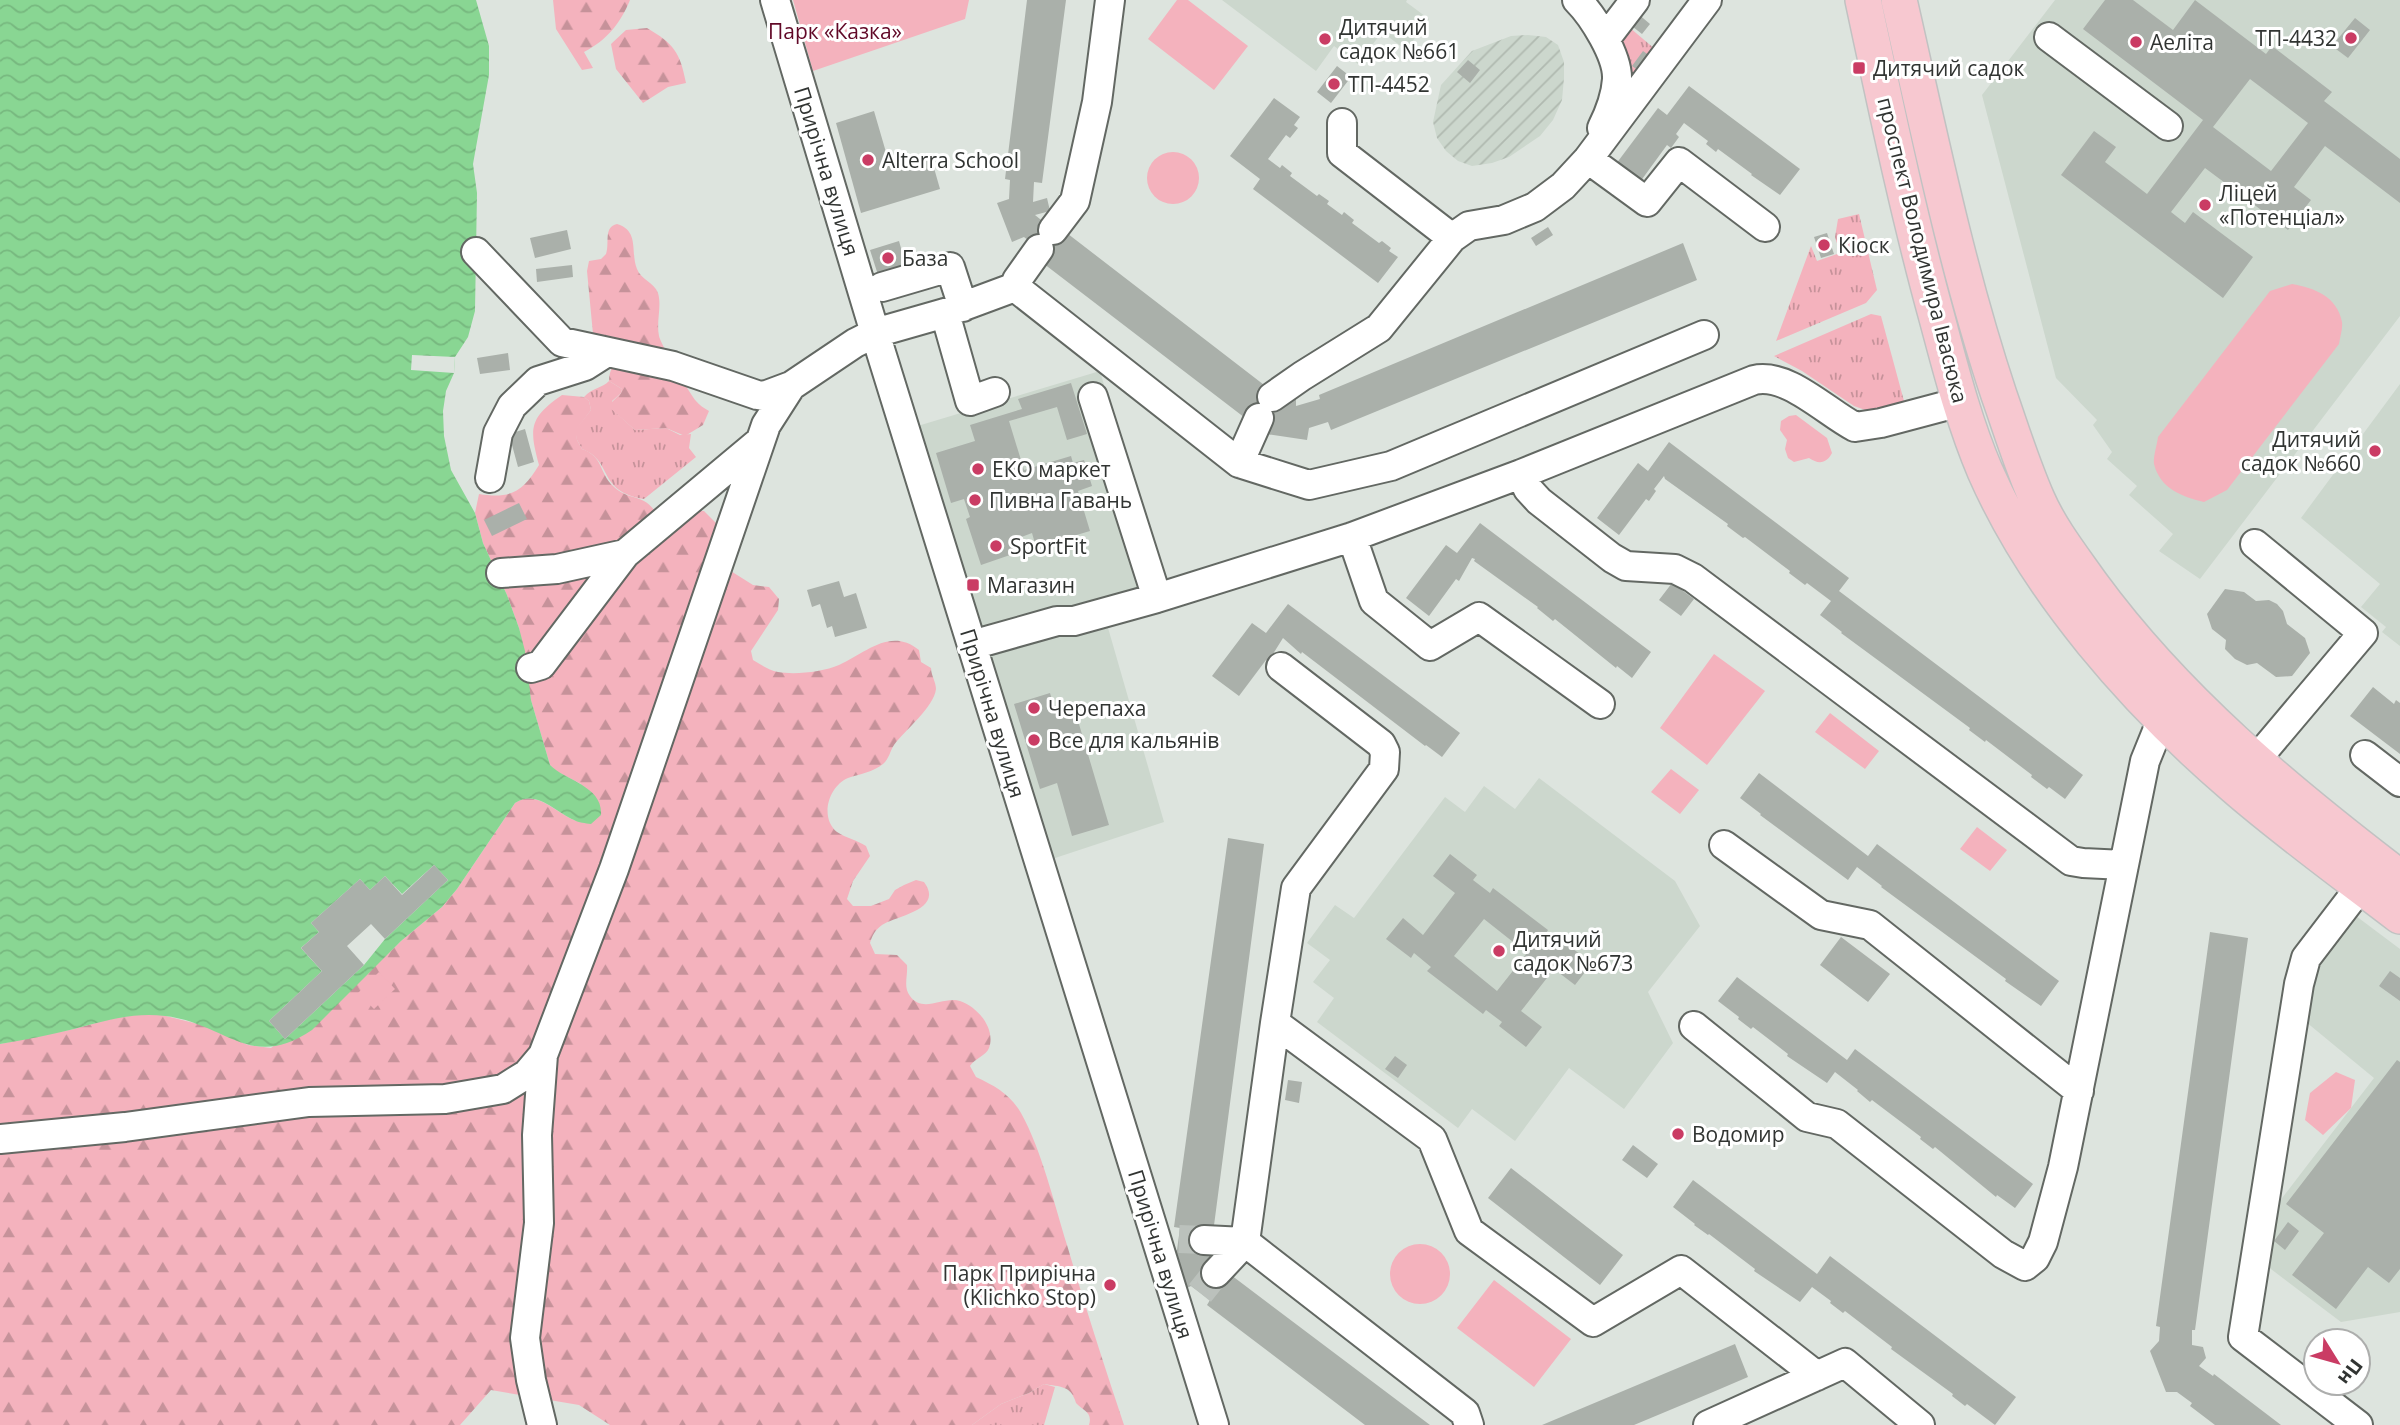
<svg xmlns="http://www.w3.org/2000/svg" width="2400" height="1425" font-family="'Open Sans',sans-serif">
<defs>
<pattern id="industrial-furrows" width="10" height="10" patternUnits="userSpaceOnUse" patternTransform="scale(1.75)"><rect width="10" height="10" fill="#ccd7cd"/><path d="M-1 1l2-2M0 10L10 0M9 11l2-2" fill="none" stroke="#b0b9b0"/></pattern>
<pattern id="grass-tufts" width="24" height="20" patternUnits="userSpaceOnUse" patternTransform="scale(1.75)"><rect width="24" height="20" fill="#f4b2bd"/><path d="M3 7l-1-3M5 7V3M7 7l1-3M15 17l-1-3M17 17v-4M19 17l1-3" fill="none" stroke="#c6929a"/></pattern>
<pattern id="forest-firs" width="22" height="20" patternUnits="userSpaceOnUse" patternTransform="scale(1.75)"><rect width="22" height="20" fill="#f4b2bd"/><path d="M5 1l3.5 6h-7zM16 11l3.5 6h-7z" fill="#c6929a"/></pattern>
<pattern id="water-waves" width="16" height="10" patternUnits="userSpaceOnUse" patternTransform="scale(1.75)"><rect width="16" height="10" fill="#89d693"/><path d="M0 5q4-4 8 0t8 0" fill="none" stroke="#77b87f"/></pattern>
</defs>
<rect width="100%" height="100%" fill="#dde4de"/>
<path fill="#ccd7cd" d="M1222,0H1407L1406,2L1429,19L1406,50L1382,32L1358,64L1334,46L1316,71Z
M2055,0H2400V316L2200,579L2159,551L2173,534L2129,495L2137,486L2107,459L2112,452L2093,425L2097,420L2056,378L1982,95Z
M1100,371L1162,587L1102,607L1164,822L1046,861L911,428Z
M2400,384V646L2382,632L2386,627L2361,607L2380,584L2301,518Z
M1539,778L1675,881L1700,926L1648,992L1673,1043L1624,1109L1569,1068L1515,1141L1472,1109L1458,1128L1317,1022L1334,998L1313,982L1330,960L1307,943L1335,905L1354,918L1445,797L1465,812L1484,786L1515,809Z
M2348,910L2400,949V1312L2341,1322L2263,1263L2276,1206L2374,1078L2300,1017L2307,962Z"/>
<path fill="url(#industrial-furrows)" d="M1528,35L1546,37L1558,45L1564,62V78L1562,100L1553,120L1540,136L1509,157L1492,163L1472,166L1458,161L1446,151L1437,138L1433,122L1441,85L1472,51L1511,36Z"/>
<path fill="url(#grass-tufts)" d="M1623,22L1662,55L1633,91L1619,28Z
M1859,214L1877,290L1866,303L1776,341L1811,246L1817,261L1840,253L1835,237L1838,219Z
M1871,314L1881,316L1904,401L1883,409L1868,411L1854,406L1802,371L1774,356Z
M609,381L622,389L621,393L612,401L614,411L635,430L666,428L680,435L691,434L689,448L696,457L644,499C596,491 614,461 582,449L577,440L575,430L591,410L589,401L584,397C593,387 603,388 609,381Z
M1044,1384L1055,1387L1044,1425H972L1001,1404L1029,1393Z"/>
<path fill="url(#forest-firs)" d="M553,0H630C620,24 607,40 584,52L593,68L582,70L556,29Z
M647,28C674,44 680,52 686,83L668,87L643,103L616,69L611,44L626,30Z
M617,224C640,231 630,252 637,269C641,280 654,282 658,293C662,307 656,321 659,336C660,343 690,394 696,401C699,405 704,408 709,411L703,425L685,436L666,428L635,430L610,408V404L621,393L622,389L609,381C609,369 615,363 621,354L596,342L593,334L587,271L589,261L601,259L606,254C610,243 603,227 617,224Z
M562,395L584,397L589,401L591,410L576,430L577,440L582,449C604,457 599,473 613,486C628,501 642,493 655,511H704L719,526L726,568L753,585L769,587L779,599L778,610L751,651L753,660C761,665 769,670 778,672C795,675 823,672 839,665C866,653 890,627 919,650L921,662L931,668C931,675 936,682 936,689C934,707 905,730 894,745C890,751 889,759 883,764C873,772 860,774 848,778C829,786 819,817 837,832C846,838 857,840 866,846L870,856L853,881L847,899L853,906H871L889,899L895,890L904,885L916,880L924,882C945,910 895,916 882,925C875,930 872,936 870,943L875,954L897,955L907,965C908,976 903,987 910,996C923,1014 943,996 960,1001C978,1007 996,1029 989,1048C986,1056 975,1058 970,1066L976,1077C995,1086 1010,1094 1021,1113C1042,1151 1054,1203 1067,1245C1085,1306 1104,1365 1124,1425H1089C1093,1412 1083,1411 1076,1403C1071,1385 1060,1387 1044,1384L1029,1393L1001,1404L972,1425H610L579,1405L491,1390L460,1425H0V1044L74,1029L106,1020L132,1015H162L206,1026L248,1045L271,1048L368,973L401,941L442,907L457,889L515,803C536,789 555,812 574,820C579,822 585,823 591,823L581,784L556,771L550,765L531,700L519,628L507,595L483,543L475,513L479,494C510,499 523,492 539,465C529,428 529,418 562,395Z"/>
<path fill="#f4b2bd" d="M793,0H969L965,19L813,71Z
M1177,0H1188L1248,46L1214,90L1148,39Z
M1147 178a26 26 0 1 1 52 0a26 26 0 1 1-52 0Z
M2292,284C2314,288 2337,296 2342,322C2343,328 2340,337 2339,344L2227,490L2204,502C2183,497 2160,489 2154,464C2153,457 2157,445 2158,437L2270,291Z
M1796,415L1827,438L1832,453C1827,463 1819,465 1809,458L1794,462L1788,458L1785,449L1787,440L1780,430L1781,421L1789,416Z
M1714,654L1765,691L1707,765L1660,728Z
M1830,713L1879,751L1865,769L1815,732Z
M1671,769L1699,790L1680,814L1651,792Z
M1977,827L2007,850L1990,871L1960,849Z
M379,972L395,989L374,1009L358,993Z
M2336,1072L2355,1080L2351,1108L2323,1135L2305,1120L2310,1093Z
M1390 1274a30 30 0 1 1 60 0a30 30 0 1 1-60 0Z
M1494,1280L1571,1339L1534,1387L1457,1328Z"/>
<path fill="url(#water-waves)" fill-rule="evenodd" d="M0,0H476L489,46V75L473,164L477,193L475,311L468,337L455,357L454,373L446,391L443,411L444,436L451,470L475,513L483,543L507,595L519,628L525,651L531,700L550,765C566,781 603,786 601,815L591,824C585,823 579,823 574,820C555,812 537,789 515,803L457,889L442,907L401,941L312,1030C250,1072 226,1023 165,1016C133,1012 104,1021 74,1029C50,1035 25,1040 0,1044ZM370,890L402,895L285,1038L322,971L301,948Z"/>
<path fill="#dde4de" d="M412,355L455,357L454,373L411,370Z
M434,865L448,880L385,939L364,965L285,1039L269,1021L322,971L301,948L319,932L311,923L360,879L370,890L385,876L402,894Z"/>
<path fill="#aab0aa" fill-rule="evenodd" d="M1027,0H1066L1042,183L1034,182L1033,202L1047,198L1050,211L1035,215L1056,232L1059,227L1268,388L1265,393L1285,407L1287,389H1296V406L1320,399L1319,395L1683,243L1697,280L1331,430L1328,422L1309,428L1307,440L1266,434L1035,257L1040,250L1024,237L1012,242L997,203L1009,199L1010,180L1005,179Z
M2105,0H2133L2173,30L2195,0L2266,54L2272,46L2332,92L2324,101L2400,159V203L2325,146L2294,187L2311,200L2288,230L2205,168L2171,212L2185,223L2193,212L2253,257L2223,298L2061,175L2094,131L2116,147L2105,162L2147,194L2203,120L2083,29ZM2250,79L2308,123L2271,171L2213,127Z
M1637,13L1650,24L1642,34L1628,23Z
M2355,18L2370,30L2348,58L2332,46Z
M1643,51L1653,58L1642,73L1632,66Z
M1468,60L1480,70L1470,83L1457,72Z
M1337,66L1351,77L1331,103L1317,92Z
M1689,86L1800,169L1780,195L1751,175L1752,174L1718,149L1716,152L1706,144L1708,141L1684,123L1676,134L1679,137L1671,148L1667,145L1640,182L1616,164L1658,108L1667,115Z
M1274,98L1300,117L1294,125L1298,128L1290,138L1286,135L1268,159L1280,168L1282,165L1292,173L1290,176L1317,196L1319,194L1329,201L1327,204L1342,215L1344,212L1354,220L1352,223L1379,243L1382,241L1391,248L1389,251L1398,257L1378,283L1253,189L1260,179L1230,156Z
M874,111L890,166L930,154L940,189L861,213L836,123Z
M1548,227L1553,235L1536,246L1531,238Z
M567,230L571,249L535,258L530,238Z
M1827,233L1834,254L1821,258L1814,237Z
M899,241L906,266L878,275L870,250Z
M572,265L573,277L537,282L536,269Z
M508,353L510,370L480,374L477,358Z
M1071,383L1087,434L1067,440L1057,407L1009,421L1024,470L1071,456L1073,463L1084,460L1092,486L1078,491L1090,531L1036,547L1032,533L1016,539L1019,552L981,565L966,519L970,517L964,499L951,503L936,453L975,441L970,425L1022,409L1018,399Z
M525,429L534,462L518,467L509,434Z
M1669,442L1849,578L1839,591L2083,775L2065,799L2049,787L2047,789L2031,777L2032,775L1986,740L1985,742L1969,730L1970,728L1841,633L1842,632L1820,615L1831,601L1807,583L1805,585L1789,573L1790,571L1745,537L1743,538L1727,526L1728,524L1665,479L1664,476L1654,489L1656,491L1649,501L1646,499L1619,535L1597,518L1638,463L1648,471Z
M519,503L527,519L492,536L484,520Z
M1480,523L1651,652L1632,678L1617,666L1616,668L1555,619L1553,621L1537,608L1538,607L1474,561L1475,559L1472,558L1459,581L1456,579L1429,616L1406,598L1446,545L1457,553Z
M839,581L844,597L856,593L867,628L835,637L832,626L827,628L820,604L812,607L807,590Z
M1672,583L1694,599L1681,616L1659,600Z
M2225,589L2244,592L2256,601L2269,600L2277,604L2283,611L2287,624L2305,638L2310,653L2292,676L2276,677L2257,663L2247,665L2235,659L2225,649L2226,640L2212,629L2207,614Z
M1288,604L1460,733L1442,757L1426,745L1425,746L1302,652L1301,654L1283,638L1268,662L1266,660L1239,696L1212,676L1252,623L1266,633Z
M2373,687L2394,704L2396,700L2400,703V754L2350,716Z
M1050,693L1055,710L1073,704L1109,825L1072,836L1057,783L1040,789L1014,704Z
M1759,773L1868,856L1877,844L2059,981L2041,1006L2005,981L2006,979L1881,887L1882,886L1857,867L1848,880L1760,815L1761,814L1740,798Z
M1228,838L1264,844L1213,1233L1218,1250L1231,1275L1430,1425H1365L1207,1305L1210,1300L1191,1286L1183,1290L1168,1253L1177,1250L1180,1228L1174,1227Z
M1450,854L1477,875L1473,880L1490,893L1493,888L1548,930L1545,935L1561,948L1565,943L1592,963L1575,985L1554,969L1521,1011L1542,1027L1526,1047L1499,1026L1502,1022L1486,1010L1483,1014L1427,971L1431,967L1414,953L1411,958L1386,939L1403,918L1423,935L1455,893L1433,876ZM1484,919L1527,953L1497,991L1454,956Z
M434,865L448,880L385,939L371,924L347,946L364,965L285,1039L269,1021L322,971L301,948L319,932L311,923L360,879L370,890L385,876L402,895Z
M2210,932L2248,938L2195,1330H2192V1345L2203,1347L2206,1358L2199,1366L2213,1376L2214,1374L2281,1425H2215L2190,1406L2192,1403L2177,1392H2166L2150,1351L2159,1341L2160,1327L2156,1326Z
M1841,937L1890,974L1868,1002L1820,965Z
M2390,971L2400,978V1001L2379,986Z
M1737,977L1847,1060L1855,1049L2033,1184L2015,1208L1997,1195L1996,1197L1935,1147L1933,1149L1920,1139L1921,1137L1872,1100L1870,1102L1857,1091L1858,1090L1835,1072L1827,1083L1787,1056L1788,1054L1753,1027L1751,1029L1738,1019L1739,1017L1718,1001Z
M1395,1056L1407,1065L1398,1078L1385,1069Z
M2397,1060L2400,1062V1269L2389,1283L2368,1267L2336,1309L2292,1275L2324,1233L2286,1204Z
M1288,1080L1302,1082L1299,1103L1285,1100Z
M1633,1145L1658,1164L1647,1178L1622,1160Z
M1511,1168L1623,1255L1600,1285L1488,1198Z
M1693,1180L1817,1274L1830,1256L2016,1397L1995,1425L1967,1404L1965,1406L1952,1396L1953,1394L1891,1349L1892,1347L1845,1311L1843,1313L1830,1303L1831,1301L1812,1287L1800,1302L1754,1271L1755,1269L1709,1234L1708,1235L1694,1225L1695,1224L1673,1207Z
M2288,1222L2299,1231L2285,1250L2274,1241Z
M1735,1344L1748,1377L1713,1392L1634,1425H1542Z"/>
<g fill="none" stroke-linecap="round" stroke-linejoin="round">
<path stroke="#bbc1bc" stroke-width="28" stroke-dasharray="28 14" stroke-linecap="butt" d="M1179,1239L1204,1240
M1200,1293L1216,1273"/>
<defs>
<path id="minor" d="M775,0L875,333L1214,1425
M1577,0C1593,16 1618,56 1617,79C1616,95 1609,114 1602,128
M2049,37L2168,126
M1606,38L1635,0
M1342,123V153L1452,238
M1588,159L1647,202L1679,162L1765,227
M1053,230L1075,201L1097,102L1110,0
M476,252L562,342L673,366L757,395L764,396L791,386
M882,287L950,267L963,307
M1015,287L1239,463L1309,485L1391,466L1704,335
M945,313L970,401L995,392
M1093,397L1157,598
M1272,397L1302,376L1379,328L1452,238L1469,226L1504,220L1535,207L1563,186L1588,159L1707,0
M1239,463L1259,418
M1521,474L1528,489L1539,501L1612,558L1626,566L1675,569L1693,578L2071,861L2083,863L2124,865
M490,478L498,433L512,406L538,381L585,366L607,352
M1352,537L1374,601L1430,646L1479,617L1600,704
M501,573L557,569L625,554
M972,645L1057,621H1074L1157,598L1352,537L1521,474L1754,380C1787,372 1826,412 1855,427L1881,423L1960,402
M531,668L541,665L625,554L759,442
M2365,755L2400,782
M2255,761L2363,633L2255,544
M1724,845L1821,915L1870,925L2079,1091
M1275,1023L1432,1139L1469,1231L1593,1322L1681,1270L1817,1376
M1694,1026L1807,1117L1837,1124L2003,1254L2025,1266L2035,1258L2043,1242L2063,1167L2145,761L2162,719
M0,1139L125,1127L309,1102L445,1099L503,1089L527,1074L543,1055L614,869L766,425L791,386L855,343L875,333L945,313L1015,287L1017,280L1039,249
M1204,1240L1245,1242L1465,1413L1469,1425
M1216,1273L1245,1242L1275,1023L1296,888L1384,769L1385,752L1381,744L1281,667
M542,1425L531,1380L525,1338L539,1223L537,1135L543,1055
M1708,1425L1845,1363L1920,1425
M2358,1425L2243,1337L2299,984L2306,958L2361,886"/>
<path id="major" d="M1863,0C1886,107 1908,213 1937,318C1951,370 1964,422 1985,471C2037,590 2136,702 2234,786C2287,832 2344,873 2400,916
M1899,0C1929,132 1956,266 1999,395C2011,429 2022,465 2037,499C2050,529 2072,557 2091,584C2176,700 2286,791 2400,878"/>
</defs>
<use href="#minor" stroke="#636863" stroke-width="32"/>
<use href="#major" stroke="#c1c2c2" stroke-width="38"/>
<use href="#minor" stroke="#fff" stroke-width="28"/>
<use href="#major" stroke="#f7c8d0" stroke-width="35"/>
</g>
<g fill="#ca3c64" stroke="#fff" stroke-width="2.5">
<circle cx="2351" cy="38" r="7"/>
<circle cx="1325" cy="39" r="7"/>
<circle cx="2136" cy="42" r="7"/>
<rect x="1852" y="61" width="14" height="14" rx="3.5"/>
<circle cx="1334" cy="84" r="7"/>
<circle cx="868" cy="160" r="7"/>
<circle cx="2205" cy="205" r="7"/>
<circle cx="1824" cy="245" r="7"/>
<circle cx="888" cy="258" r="7"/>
<circle cx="2375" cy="451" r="7"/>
<circle cx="978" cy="469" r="7"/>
<circle cx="975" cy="500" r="7"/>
<circle cx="996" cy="546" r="7"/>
<rect x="966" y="578" width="14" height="14" rx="3.5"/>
<circle cx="1034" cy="708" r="7"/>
<circle cx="1034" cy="740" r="7"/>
<circle cx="1499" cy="951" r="7"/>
<circle cx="1678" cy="1134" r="7"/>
<circle cx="1110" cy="1285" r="7"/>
</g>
<g text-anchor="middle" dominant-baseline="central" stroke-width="6" stroke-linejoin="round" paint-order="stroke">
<g font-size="21" fill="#313432" stroke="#fff" text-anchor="start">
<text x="1339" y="27">Дитячий<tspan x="1339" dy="24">садок №661</tspan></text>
<text x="2337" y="38" text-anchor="end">ТП-4432</text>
<text x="2150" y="42">Аеліта</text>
<text x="1873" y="68">Дитячий садок</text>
<text x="1348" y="84">ТП-4452</text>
<text x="882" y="160">Alterra School</text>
<text x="2219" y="193">Ліцей<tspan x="2219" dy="24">«Потенціал»</tspan></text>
<text x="1838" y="245">Кіоск</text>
<text x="902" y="258">База</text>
<text x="2361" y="439" text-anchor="end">Дитячий<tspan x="2361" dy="24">садок №660</tspan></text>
<text x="992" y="469">ЕКО маркет</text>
<text x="989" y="500">Пивна Гавань</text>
<text x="1010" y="546">SportFit</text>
<text x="987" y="585">Магазин</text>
<text x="1048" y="708">Черепаха</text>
<text x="1048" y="740">Все для кальянів</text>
<text x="1513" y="939">Дитячий<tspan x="1513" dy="24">садок №673</tspan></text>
<text x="1692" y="1134">Водомир</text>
<text x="1096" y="1273" text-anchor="end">Парк Прирічна<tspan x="1096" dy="24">(Klichko Stop)</tspan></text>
</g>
<g font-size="21" fill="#610827" stroke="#fff">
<text x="835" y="31">Парк «Казка»</text>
</g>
<g font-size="21" fill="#313432" stroke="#fff">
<text transform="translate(827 171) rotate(73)">Прирічна вулиця</text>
<text transform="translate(1923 250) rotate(76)">проспект Володимира Івасюка</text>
<text transform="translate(993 713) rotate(73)">Прирічна вулиця</text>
<text transform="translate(1161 1254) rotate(73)">Прирічна вулиця</text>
</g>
</g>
<g transform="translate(2337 1362) rotate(127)"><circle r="33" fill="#ffffff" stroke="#adaead" stroke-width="2"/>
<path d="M0-5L12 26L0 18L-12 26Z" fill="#ca3c64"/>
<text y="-10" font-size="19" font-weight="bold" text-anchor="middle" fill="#313432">Пн</text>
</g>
</svg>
